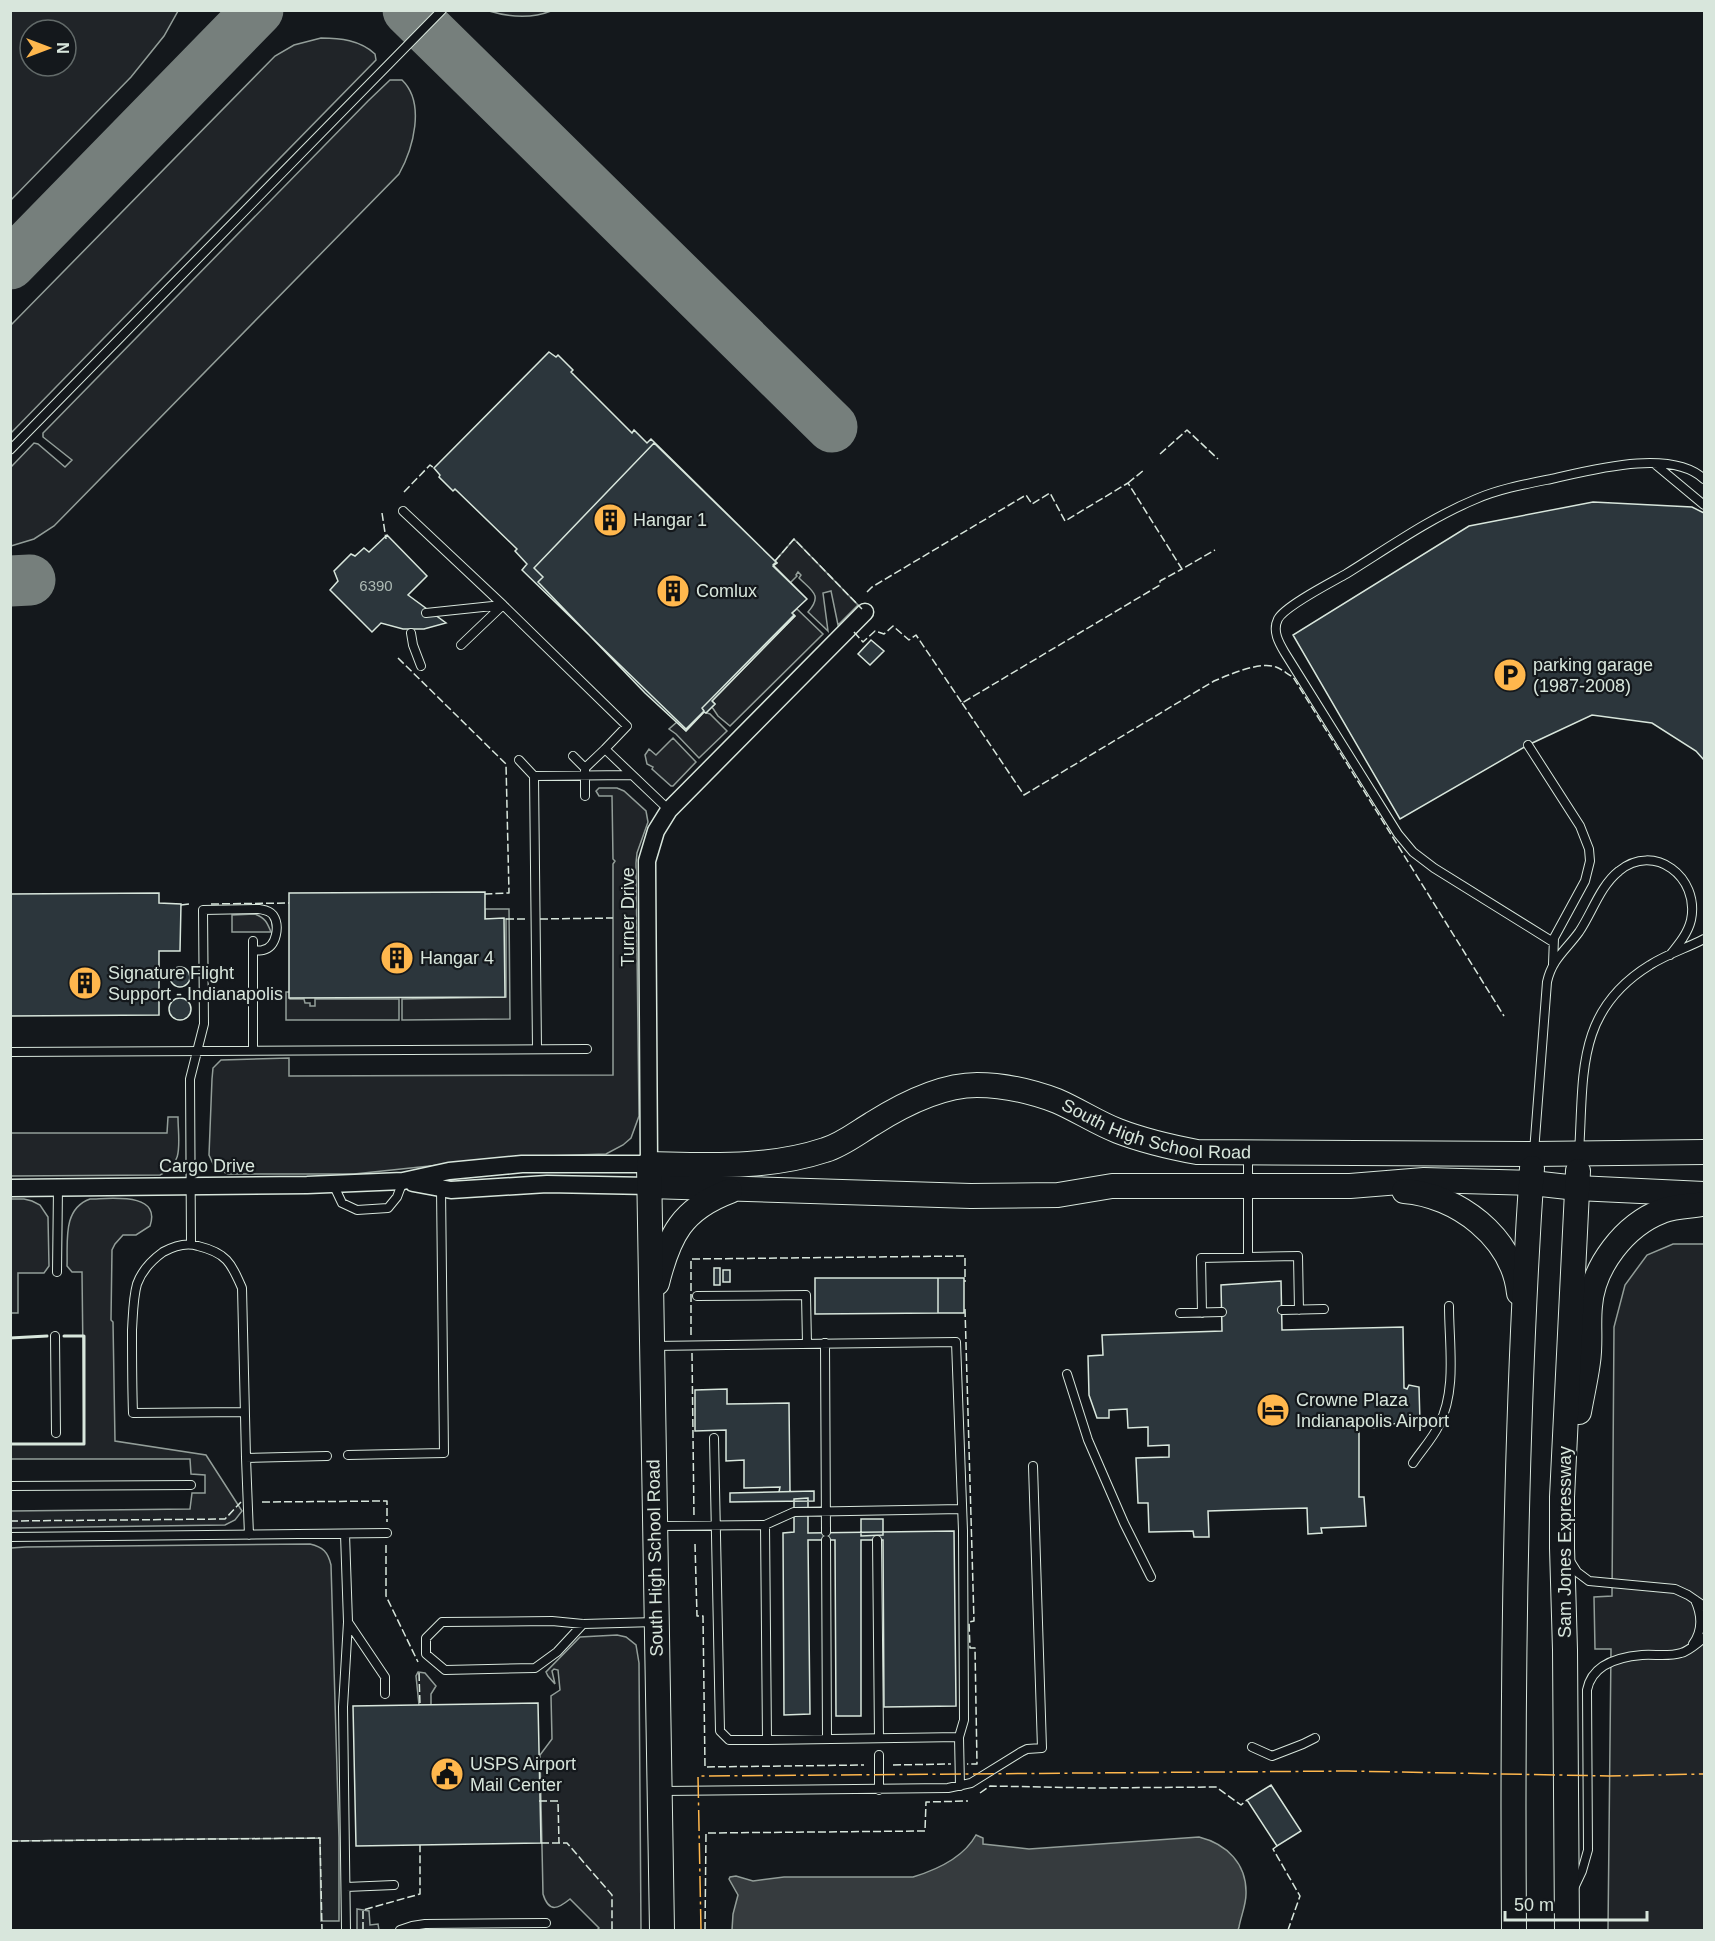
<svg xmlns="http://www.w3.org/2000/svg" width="1715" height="1941" font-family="Arial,sans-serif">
<rect width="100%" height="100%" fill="#14181c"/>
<path fill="#202428" stroke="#939e99" stroke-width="1.5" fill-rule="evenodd" d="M11,10L178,11L164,36L131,77L11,200ZM30,30H66V66H30Z
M489,11H551C531,19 509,17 489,11Z
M321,38C340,38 360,40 375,54L376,60L11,433V325L275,56L294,45Z
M390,80H402C426,103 413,149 399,174L54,526L34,539L11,546V467L34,443L38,444L65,467L72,460L43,437V433L47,429L368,101Z
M794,539L858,605L838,625L831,591L823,593L828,631L808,612C823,595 812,591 799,578L801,575L798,572L796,575L797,576L790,583L773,566L777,563L775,561Z
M797,609L823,634L730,726L718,716L712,707L715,704L712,701L795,616L792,613Z
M704,712L710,714L727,731L699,758L676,734L669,729L677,722L686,731Z
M673,738L696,762L673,786H671L652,769L653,767L647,764L645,755L649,749L656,755Z
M599,788H617L624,791L646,811L648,822L637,853L636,863L639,1116L631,1138L623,1145L606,1154L515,1157L354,1174H228L215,1168L209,1155L212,1079L213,1068L221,1060L289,1058V1076L613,1075V864L615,861L613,859L612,796H599L596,791Z
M485,909H509L510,1019L402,1020V999L506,997V919H485Z
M255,914C265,918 267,922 271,932H232V915Z
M286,992H290V999H304L305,1003H310V1006H315V999H399V1020H286Z
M168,1117H178C178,1140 185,1165 160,1175L11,1176V1133H167Z
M10,1199H24L32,1201L40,1205L48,1217L49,1266L44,1273H18V1313H11Z
M90,1199C108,1199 162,1191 150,1226L136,1235H123L115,1244L112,1250L111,1320L113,1322L115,1441L206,1455L242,1511L235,1520L225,1525L11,1528V1511L190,1509L192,1493H205V1475L191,1474L190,1459H11V1444H84L82,1272H72L67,1266C68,1242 62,1209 90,1199Z
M1673,1244H1704V1930H1608L1611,1649H1595L1594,1597L1612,1596L1614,1327L1625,1285L1647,1255Z
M310,1544C323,1547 328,1552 331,1565L339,1838V1921H321L320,1838L11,1841V1548L26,1547Z
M617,1635L626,1637L636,1645L639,1663L641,1930H597L599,1928L570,1899C559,1908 549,1914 543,1894L540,1755L552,1739L551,1696L560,1690L558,1670L554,1669L552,1671L555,1684L548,1676L546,1672L580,1637Z
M418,1672L425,1673L436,1686L431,1694V1705H419L416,1676Z
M357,1909L369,1911L370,1925L378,1924L379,1930H357Z"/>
<path fill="#363b3e" stroke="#939e99" stroke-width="1.5" d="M976,1835L983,1838V1844L1029,1849L1199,1837C1227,1844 1247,1864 1246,1894C1246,1905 1241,1916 1239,1927L1238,1930H732L733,1914L738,1895L729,1879L730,1877L736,1876L753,1881L784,1877H913C936,1870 964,1857 976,1835Z"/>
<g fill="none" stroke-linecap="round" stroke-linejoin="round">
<path stroke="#767f7c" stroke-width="51" d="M408,10L832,427
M10,264L258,10
M10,581L30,580"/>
</g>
<path fill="#2c363c" stroke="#d8e6dc" stroke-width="1.5" d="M549,352L556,357L558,355L573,370L571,372L632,433L634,430L647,443L651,439L776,562L773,565L807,599L792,613L794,615L702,708L704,711L686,729L522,570L527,564L515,551L517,549L455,489L453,491L439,477L440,475L434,468Z
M654,443L777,563L773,566L807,599L792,613L795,616L712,701L715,704L706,713L704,712L686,731L645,693L538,582L543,577L534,568Z
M1593,502L1692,507L1704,513V760L1696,751L1652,723L1592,715L1528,745L1400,819L1293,635L1469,526Z
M387,535L427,576L408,595L446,623L424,629H403L381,623L372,632L330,590L338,581L334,571L351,554L355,556L364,548L369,552Z
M871,640L884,651L870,665L858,654Z
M485,892V919L504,918L505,997L289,998V893Z
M159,893V903L181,904L180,951H159V1015L10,1016V894Z
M170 977a10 10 0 1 1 20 0a10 10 0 1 1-20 0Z
M169 1009a11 11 0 1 1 22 0a11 11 0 1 1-22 0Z
M714,1268H720V1285H714Z
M723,1270H730V1282H723Z
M815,1278H938V1313L815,1314Z
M938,1278H964V1313H938Z
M1281,1281L1282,1330L1403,1327L1404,1388L1407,1389L1409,1385L1419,1387L1420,1423L1387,1424L1377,1428L1369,1427L1367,1424L1359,1425V1497H1364L1366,1526L1321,1528L1322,1533L1308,1534L1307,1508L1208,1511L1209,1537H1194L1193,1531L1149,1532L1148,1503H1138L1136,1458L1169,1457V1445L1148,1446V1427L1128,1428L1127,1409L1109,1410V1418H1097L1089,1395L1088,1356L1103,1355L1102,1335L1222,1331L1221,1285Z
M727,1389V1404L789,1403L790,1492H779L780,1487L744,1488V1460L726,1461V1430L695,1431V1390Z
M814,1491V1501L730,1502V1493Z
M808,1498V1533L954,1531L956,1706L884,1707L883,1540H861V1716H836L835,1540H808L810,1714L784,1715L783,1533L794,1532V1499Z
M861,1519H883V1535L861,1536Z
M538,1703L541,1843L356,1846L353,1706Z
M1271,1785L1301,1831L1277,1846L1247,1800Z"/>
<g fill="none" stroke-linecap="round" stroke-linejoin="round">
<defs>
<path id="lane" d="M10,450L442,10
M1656,465L1704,505
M403,511L503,605
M426,613L502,605
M411,633L413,645L421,666
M461,645L503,605L627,726L605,749L669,810
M1528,745L1580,826L1589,849L1590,861L1585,881L1554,938L1553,964
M573,756L585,768V796
M519,760L534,776L537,1049
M585,768L605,749
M534,776L632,775
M253,941V1050
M1553,942L1434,868L1413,852L1398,834L1285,653C1279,643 1272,631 1278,619C1285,606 1332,582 1346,574C1388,548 1430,518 1476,499C1499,489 1526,484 1551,479C1591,470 1671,448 1704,479
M10,1052L587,1049
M1534,1152L1547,982C1552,959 1566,950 1579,932C1592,913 1600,886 1619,871C1654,842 1700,877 1691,920C1688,933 1679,944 1670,955
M1579,1153C1584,1075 1575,1011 1650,965C1667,954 1687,948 1704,939
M1248,1155V1257
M333,1184L342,1203L357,1210L388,1208L397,1197L403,1181
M191,1244L190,1079L204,1024L203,910L259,909C264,910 269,910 273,915C280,925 277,947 263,950C260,951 256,950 253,950
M57,1272L58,1187
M697,1296L806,1295L807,1344
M1282,1310L1324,1309
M1180,1313L1222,1312
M1202,1313L1201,1258L1298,1256L1299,1310
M55,1336L56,1433
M825,1343L826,1532
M653,1346L956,1342L963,1531L964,1720L959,1737L767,1740
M1067,1374L1088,1440L1124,1523L1151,1577
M244,1412L133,1413C132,1385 132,1358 132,1330C133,1315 133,1298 137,1284C142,1270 152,1260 163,1252C174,1246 186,1242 198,1246C227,1253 231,1263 242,1288L246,1458
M348,1455L444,1453L441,1188
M1413,1463C1421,1451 1433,1438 1439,1425C1457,1390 1449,1345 1449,1306
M10,1486L191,1485
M765,1525L794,1512L962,1509
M658,1526C694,1526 730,1525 765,1525L767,1740H729L720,1731L714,1438
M345,1534L348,1622L385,1677V1694
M249,1535L246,1458L327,1456
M10,1537L387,1533
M826,1540L827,1739
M877,1540L879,1738
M1570,1561L1577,1572L1589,1581L1675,1589L1688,1595L1704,1606
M583,1624L557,1652L535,1668L445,1670L426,1654V1638L442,1622L552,1621L583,1624L656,1622
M1693,1644C1703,1630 1702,1615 1695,1600
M959,1737L960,1786
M1252,1747L1272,1756L1303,1744L1315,1738
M879,1755V1790
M662,1791L948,1788L971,1783L1021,1752L1027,1749L1042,1748L1033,1466
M346,1887L394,1885
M1574,1888L1582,1871L1588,1850L1587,1690C1592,1664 1618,1657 1642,1655C1655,1654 1668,1657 1681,1653C1689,1651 1697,1643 1704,1638
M346,1930L343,1707L348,1622
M400,1930L412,1926L425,1924L546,1923"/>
<path id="street" d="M413,1183L451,1190L547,1184L649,1186
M10,1188L307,1185L403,1181L449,1171L522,1164H649L647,861L656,831L669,810L865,612"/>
<g id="secondary">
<path d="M649,1186L971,1196L1058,1195L1112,1186H1350L1424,1180L1532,1183L1577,1188L1704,1194"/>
<path d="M1404,1191C1457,1195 1513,1237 1519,1293"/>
<path d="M657,1283C669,1235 682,1209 730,1191"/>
<path d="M1579,1412C1582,1395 1586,1378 1588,1362C1591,1343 1588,1324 1590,1306C1593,1266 1625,1225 1662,1211C1674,1206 1691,1206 1703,1204"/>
<path id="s1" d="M662,1930L649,1164C708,1165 768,1169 825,1150C842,1145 857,1133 872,1124C902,1105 941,1085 977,1085C1003,1085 1033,1092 1057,1101C1078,1110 1097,1123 1118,1131C1144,1141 1170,1147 1197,1152L1533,1154L1704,1152"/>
<path d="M1514,1930C1512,1677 1515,1422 1532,1168"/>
<path d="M1567,1930L1565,1650L1562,1548V1497L1578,1171"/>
</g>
</defs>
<use href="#lane" stroke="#d8e6dc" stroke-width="10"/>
<use href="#street" stroke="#d8e6dc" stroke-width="19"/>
<use href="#secondary" stroke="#d8e6dc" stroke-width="26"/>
<use href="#lane" stroke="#14181c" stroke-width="8"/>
<use href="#street" stroke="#14181c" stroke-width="16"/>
<use href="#secondary" stroke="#14181c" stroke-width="24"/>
<path stroke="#d8e6dc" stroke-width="1.5" stroke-dasharray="8 3" stroke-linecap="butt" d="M1160,454L1187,430L1218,459
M1128,483L1144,470
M404,492L430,465L435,469
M382,513L386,539
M775,561L794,539L862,609
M867,592L872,587L1026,495L1032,504L1050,493L1065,521L1128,483L1182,569L1215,550
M854,632L863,642L875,631L884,634L893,626L909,640L916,635L962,703L1160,585V581L1182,569
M398,658L506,764L509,893L485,894
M962,703L1024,795L1214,681C1229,675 1259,661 1276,667C1282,669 1287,674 1293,677L1504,1016
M211,904L289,903
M181,905L190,904
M506,919H528
M540,919L613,918
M965,1309L974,1621L969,1622L970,1648H975L977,1764H967
M691,1335V1259L965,1256V1282
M692,1353L694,1518
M262,1502L387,1501V1522
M10,1521L225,1519L241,1502
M695,1544L697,1616H703L705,1767L864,1765
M386,1545V1596L418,1662
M419,1673L420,1705
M893,1765L951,1764
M980,1793L990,1786L1094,1788L1216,1787L1241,1805L1247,1800
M539,1801H558L559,1843
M10,1841L320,1838L322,1930
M541,1843H567L612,1895V1930
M1277,1846L1273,1849L1300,1896L1288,1930
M363,1930V1910L420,1894V1845
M705,1930L706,1833L925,1831L926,1802L968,1801"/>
<path stroke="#d8e6dc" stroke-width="3" d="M10,1338L47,1336
M10,1444H84V1336H64"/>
<path stroke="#ffb74d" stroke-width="1.5" stroke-dasharray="21 4.5 3 4.5" stroke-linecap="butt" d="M701,1930L698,1776L1348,1771L1609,1776L1704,1774"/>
</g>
<defs>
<symbol id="building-disc" viewBox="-11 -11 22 22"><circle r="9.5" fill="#ffb74d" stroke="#14181c"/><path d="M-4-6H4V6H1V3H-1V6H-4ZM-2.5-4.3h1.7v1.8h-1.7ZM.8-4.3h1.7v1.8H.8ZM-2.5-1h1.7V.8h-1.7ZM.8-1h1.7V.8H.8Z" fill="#111"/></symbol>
<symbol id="parking-disc" viewBox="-11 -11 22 22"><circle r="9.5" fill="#ffb74d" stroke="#14181c"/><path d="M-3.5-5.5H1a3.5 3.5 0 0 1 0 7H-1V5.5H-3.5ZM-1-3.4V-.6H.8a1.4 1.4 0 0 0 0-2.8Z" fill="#111"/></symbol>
<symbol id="hotel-disc" viewBox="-11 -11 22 22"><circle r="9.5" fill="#ffb74d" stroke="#14181c"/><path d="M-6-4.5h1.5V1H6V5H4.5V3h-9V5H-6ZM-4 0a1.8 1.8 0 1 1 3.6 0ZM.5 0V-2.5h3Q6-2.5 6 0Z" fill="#111"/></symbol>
<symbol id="civic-disc" viewBox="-11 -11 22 22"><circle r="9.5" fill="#ffb74d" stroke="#14181c"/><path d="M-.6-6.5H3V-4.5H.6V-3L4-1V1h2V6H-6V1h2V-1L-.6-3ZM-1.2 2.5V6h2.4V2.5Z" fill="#111"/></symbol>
</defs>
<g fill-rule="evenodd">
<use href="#building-disc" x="591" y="501" width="38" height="38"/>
<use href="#building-disc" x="654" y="572" width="38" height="38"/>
<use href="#parking-disc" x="1491" y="656" width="38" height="38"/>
<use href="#building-disc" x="378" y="939" width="38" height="38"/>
<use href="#building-disc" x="66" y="964" width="38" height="38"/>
<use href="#hotel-disc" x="1254" y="1391" width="38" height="38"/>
<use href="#civic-disc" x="428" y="1755" width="38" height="38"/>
</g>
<g text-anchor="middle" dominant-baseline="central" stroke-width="4.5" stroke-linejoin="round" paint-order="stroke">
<g font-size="15" fill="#adbab4">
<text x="376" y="585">6390</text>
</g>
<g font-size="18" fill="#d8e6dc" stroke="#14181c" text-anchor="start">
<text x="633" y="520">Hangar 1</text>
<text x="696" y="591">Comlux</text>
<text x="1533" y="665">parking garage<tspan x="1533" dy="21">(1987-2008)</tspan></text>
<text x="420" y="958">Hangar 4</text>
<text x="108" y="973">Signature Flight<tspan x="108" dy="21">Support - Indianapolis</tspan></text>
<text x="1296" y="1400">Crowne Plaza<tspan x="1296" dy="21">Indianapolis Airport</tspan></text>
<text x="470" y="1764">USPS Airport<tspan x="470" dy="21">Mail Center</tspan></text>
</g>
<g font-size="18" fill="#d8e6dc" stroke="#14181c">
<text transform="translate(628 917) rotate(-90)">Turner Drive</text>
<text stroke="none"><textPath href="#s1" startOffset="1298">South High School Road</textPath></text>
<text x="207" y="1166">Cargo Drive</text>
<text transform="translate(1565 1542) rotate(-90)">Sam Jones Expressway</text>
<text transform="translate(655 1558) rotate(-91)">South High School Road</text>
</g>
</g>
<rect width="1715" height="1941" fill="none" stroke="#d8e6dc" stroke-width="24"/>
<g transform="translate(48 48) rotate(90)"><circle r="28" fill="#14181c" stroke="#626a69" stroke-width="1.5"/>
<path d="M0-4.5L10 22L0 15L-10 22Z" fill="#ffb74d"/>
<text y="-9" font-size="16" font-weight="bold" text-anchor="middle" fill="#d8e6dc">N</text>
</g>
<path d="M1505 1911v9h142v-9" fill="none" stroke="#d8e6dc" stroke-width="3"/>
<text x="1514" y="1911" font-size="18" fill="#d8e6dc" stroke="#14181c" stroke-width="4.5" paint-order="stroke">50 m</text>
</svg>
